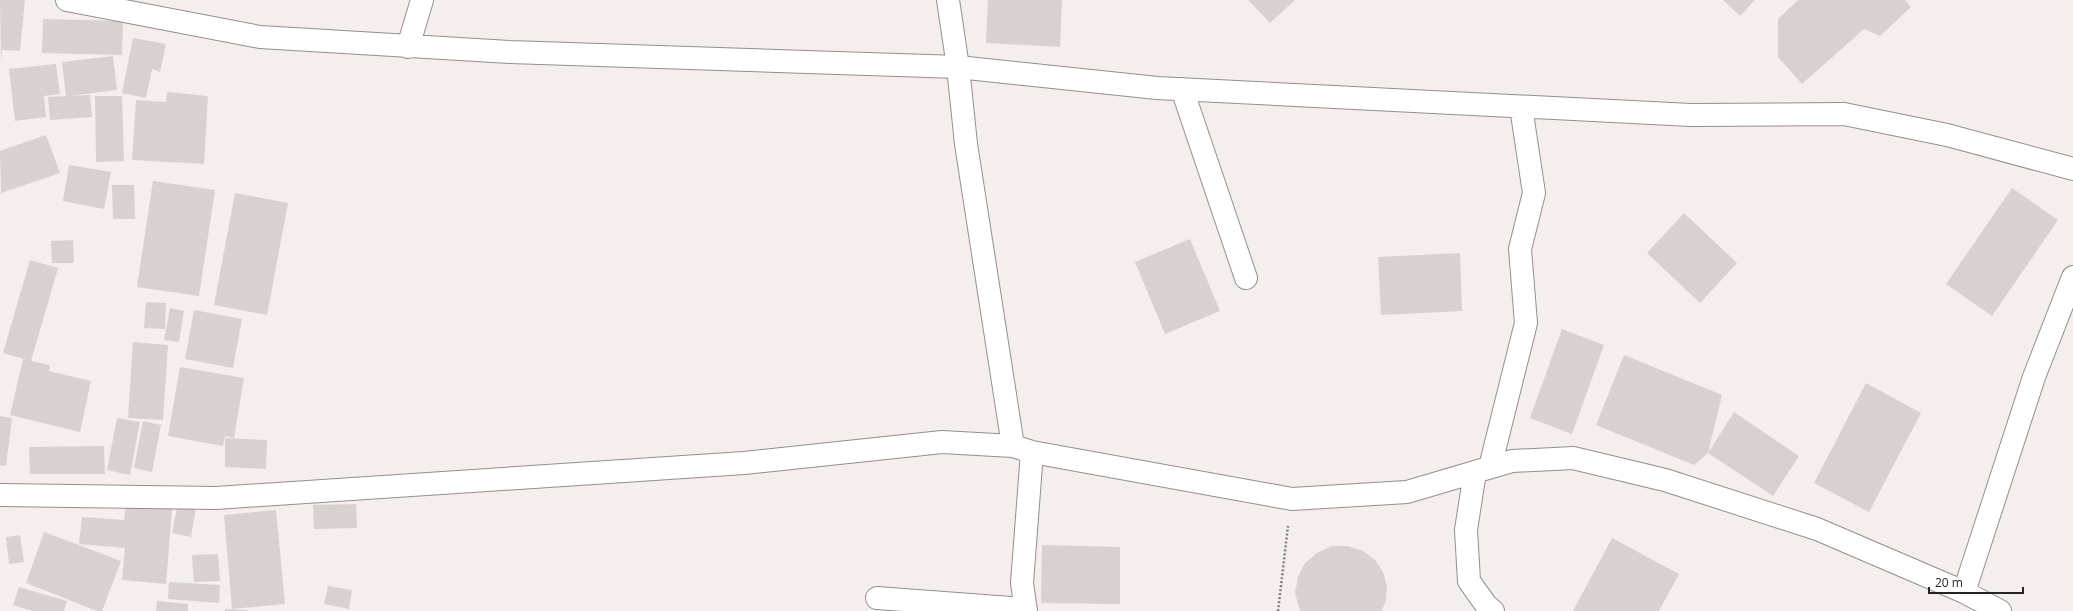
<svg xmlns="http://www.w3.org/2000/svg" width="2073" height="611" font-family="'Open Sans',sans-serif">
<rect width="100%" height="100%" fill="#f4eeec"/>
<path fill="#d7d2d1" d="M0,0H25L20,51L2,50L1,62Z
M988,0H1062L1060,47L986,43Z
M1248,0H1295L1270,23Z
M1723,0H1755L1740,16Z
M1798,0H1905L1911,7L1880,36L1864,29L1802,84L1778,57V19Z
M43,19L123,21L122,55L42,53Z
M133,38L166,44L160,72L152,69L146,98L122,93Z
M113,56L117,90L69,96L90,95L92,117L50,120L48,97L66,96L62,62Z
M56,64L60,94L44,96L46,117L15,121L9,69Z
M167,92L208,96L204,164L132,160L136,100L166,102Z
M95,96H122L124,161L96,162Z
M46,135L60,173L1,193L0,151Z
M69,165L111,172L104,209L63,201Z
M153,181L215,190L199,296L137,287Z
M112,185H134L135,219H113Z
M2012,188L2058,220L1992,316L1946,284Z
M235,193L288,203L267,315L214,305Z
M1684,213L1737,263L1700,303L1647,253Z
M1190,239L1220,311L1165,334L1135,262Z
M73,240L74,263H52L51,241Z
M1460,253L1462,311L1381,315L1378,257Z
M30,260L58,268L31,361L50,365L49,371L91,381L80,432L10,415L23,359L28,360L3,353Z
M146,302L166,303L165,329L144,328Z
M170,308L184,311L179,342L164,340Z
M194,310L242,319L233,368L185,359Z
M1562,329L1604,345L1572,434L1530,418Z
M133,342L168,345L163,420L128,418Z
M1624,355L1722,395L1708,453L1734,412L1799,456L1773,496L1708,453L1694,465L1596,425Z
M180,367L244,378L234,438L225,436L223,446L168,436Z
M1866,383L1921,413L1869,512L1814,483Z
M0,416L12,418L6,466L0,465Z
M117,418L140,422L130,475L107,470Z
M143,421L161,425L152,472L134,468Z
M225,438L267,440L266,469L225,467Z
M104,446L105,474H30L29,447Z
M178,503L196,507L191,537L172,533Z
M356,504L357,528L314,529L313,505Z
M126,505L172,509L166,584L122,580L125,548L79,544L82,517L124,520Z
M276,510L285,604L232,609L224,515Z
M44,532L121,561L102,611H97L26,583Z
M20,535L24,562L9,564L6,537Z
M1612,538L1679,574L1659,611H1573Z
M1042,545L1120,547V604L1041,603Z
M1332,546H1348L1363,551L1375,560L1383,572L1387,586L1386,600L1382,611H1300L1295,593L1298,577L1305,563L1317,553Z
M218,554L220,581L194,582L192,555Z
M169,582L220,585L219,603L168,599Z
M328,586L352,590L349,609L324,604Z
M19,587L67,601L64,611H32L13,605Z
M157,601L188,604V611H156Z
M225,609L248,610V611H225Z"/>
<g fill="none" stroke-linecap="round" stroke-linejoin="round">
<defs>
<path id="minor" d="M67,0L260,37L510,52L958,67L1157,88L1691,115L1844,114L1947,135L2073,169
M948,0L958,67L966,144L1013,446
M408,47L422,0
M1182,89L1246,278
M1490,467L1526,323L1520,249L1534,193L1521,107
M1475,472L1466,530L1469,581L1486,605L1493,611
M0,495L216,498L744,463L942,442L1013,446L1032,452L1292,499L1407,492L1512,461L1573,458L1665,480L1817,529L1964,592L2000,611
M1964,592L2034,377L2073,277
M877,598L1025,609
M1026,611L1022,583L1032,452"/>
</defs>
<use href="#minor" stroke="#948f8d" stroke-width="24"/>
<path stroke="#84807f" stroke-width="2.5" stroke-dasharray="2 2" stroke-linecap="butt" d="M1278,611L1288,526"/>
<use href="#minor" stroke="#fff" stroke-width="22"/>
</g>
<path d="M1929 587v6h94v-6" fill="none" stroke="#252323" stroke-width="2"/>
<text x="1935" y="587" font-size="12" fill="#252323" stroke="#ffffff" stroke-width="3" paint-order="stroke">20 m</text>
</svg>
